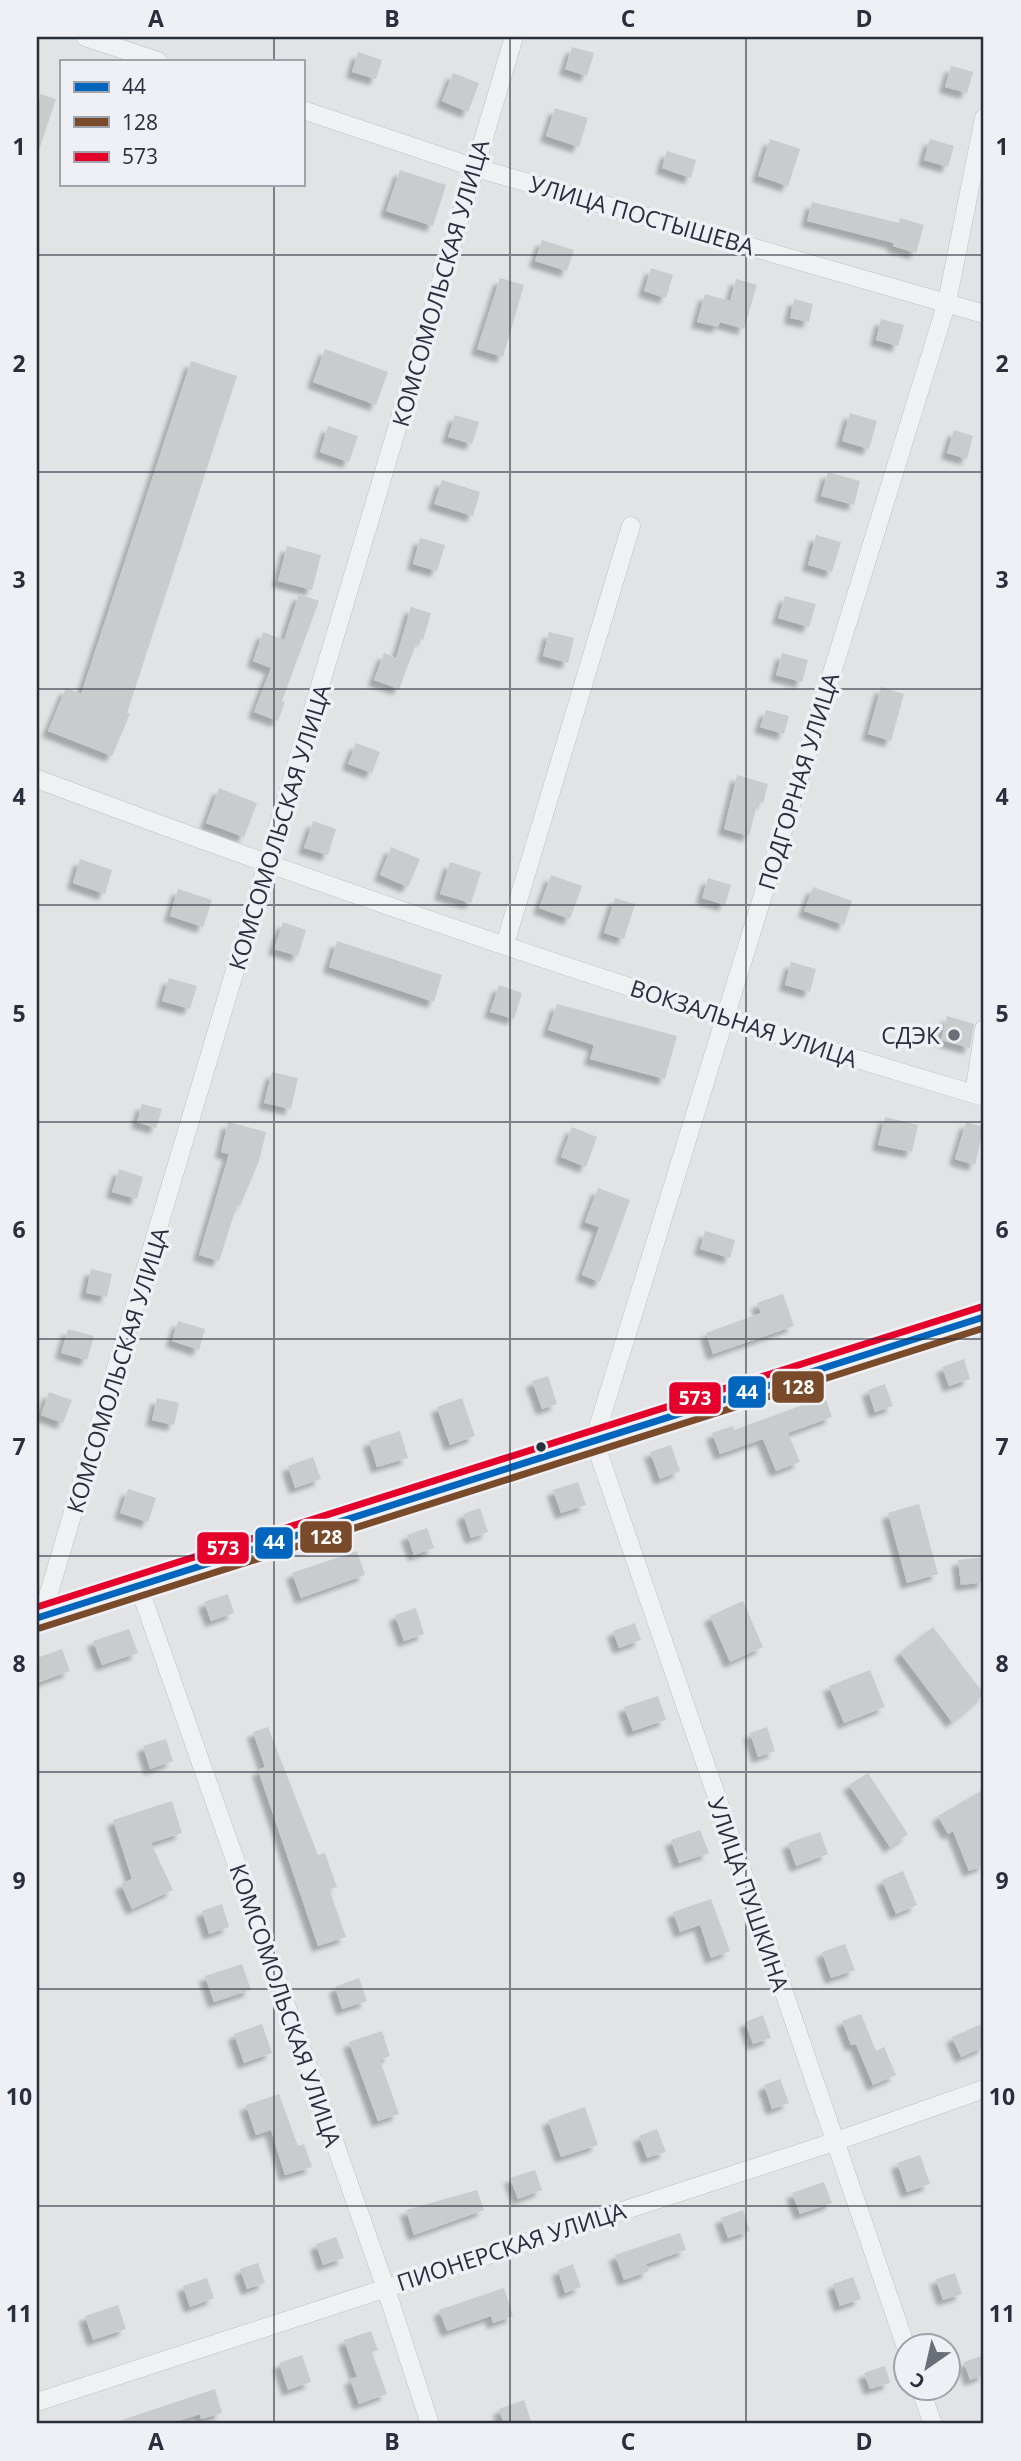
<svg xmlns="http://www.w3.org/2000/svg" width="1021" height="2461" font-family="'Open Sans',sans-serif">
<defs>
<filter id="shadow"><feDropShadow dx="-6" dy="6" stdDeviation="2" flood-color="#0004"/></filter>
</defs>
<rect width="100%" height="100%" fill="#e1e3e5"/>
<path fill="#c9cbcd" filter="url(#shadow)" d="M572,47L594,53L587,76L565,69Z
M358,52L382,60L376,79L352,72Z
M951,66L973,72L967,93L945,87Z
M453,73L479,83L468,112L442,101Z
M40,94L56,99L40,147L37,146Z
M555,108L588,118L579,147L546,136Z
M770,139L800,149L788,186L758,176Z
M930,139L954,146L948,167L924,160Z
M667,151L696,160L691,178L662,168Z
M400,170L446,185L433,226L386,211Z
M812,202L899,223L900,218L924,225L916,253L893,246L894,243L807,221Z
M542,240L574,250L567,271L535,261Z
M651,268L673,275L666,298L644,291Z
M500,278L524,285L503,357L477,349Z
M736,279L757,285L744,329L720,322L718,327L697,322L705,294L730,301Z
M794,299L813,304L809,322L790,318Z
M881,319L904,325L898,346L876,340Z
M325,349L388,372L376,405L313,382Z
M191,361L237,376L127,713L130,714L112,756L48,731L66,688L81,694Z
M850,413L877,421L869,449L842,441Z
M455,415L479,422L472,444L448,437Z
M328,426L358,436L349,462L320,452Z
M954,430L973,436L967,459L947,453Z
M828,472L860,481L854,505L821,496Z
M442,480L480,492L473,516L434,504Z
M816,535L841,542L832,572L808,565Z
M420,538L445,545L437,571L413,564Z
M287,546L321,555L312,590L278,581Z
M299,594L319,601L282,701L285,702L278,721L254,712L271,668L253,661L263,632L284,640Z
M785,596L816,604L809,627L778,618Z
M411,607L431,613L423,640L418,639L399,689L374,680L384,653L396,658Z
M549,632L574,638L568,663L543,656Z
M782,653L808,660L802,682L776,675Z
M881,687L904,694L891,741L868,734Z
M766,710L789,716L784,734L760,727Z
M356,743L380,752L372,773L348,764Z
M737,775L768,784L763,803L758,801L749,836L724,829Z
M219,788L257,803L244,837L206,823Z
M313,821L336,829L328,855L304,848Z
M391,847L420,859L408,887L380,875Z
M80,859L112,870L105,894L73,883Z
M450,862L481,872L471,903L440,894Z
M551,875L582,886L570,919L539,908Z
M708,878L731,885L725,905L702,898Z
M813,887L852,901L844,925L804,911Z
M178,889L212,900L203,927L170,916Z
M615,898L635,904L624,939L604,933Z
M283,922L306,930L298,956L274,949Z
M337,941L442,975L434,1002L329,967Z
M791,962L816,969L810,992L785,985Z
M169,978L197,986L190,1009L162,1001Z
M499,985L522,993L514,1019L490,1012Z
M557,1004L677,1036L665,1079L590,1059L594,1045L548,1030Z
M947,1016L974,1024L970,1048L941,1040Z
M272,1072L298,1078L291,1109L264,1103Z
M142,1104L162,1109L156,1128L137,1122Z
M885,1117L918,1125L912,1152L878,1145Z
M228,1122L266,1132L259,1161L240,1206L237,1205L219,1261L199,1255L229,1154L221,1152Z
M966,1122L984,1127L975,1165L955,1159Z
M572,1127L597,1137L586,1167L561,1157Z
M119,1169L143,1177L137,1199L112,1192Z
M598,1188L630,1200L600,1282L582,1275L599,1227L585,1222Z
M705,1231L735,1240L730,1258L700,1249Z
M91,1269L112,1274L107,1297L86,1293Z
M783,1294L794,1326L713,1354L706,1333L761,1313L757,1303Z
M178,1321L205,1329L199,1350L172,1341Z
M68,1329L94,1336L87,1360L61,1353Z
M964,1359L970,1379L949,1386L942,1367Z
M548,1376L557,1404L542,1409L532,1381Z
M885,1384L893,1406L875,1412L868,1390Z
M49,1392L72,1400L63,1423L41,1415Z
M825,1397L832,1417L788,1433L800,1462L776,1471L763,1439L720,1454L712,1433L733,1426L734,1430Z
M157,1398L179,1403L174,1425L152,1420Z
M462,1398L475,1436L450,1445L437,1407Z
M400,1431L408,1458L377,1467L369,1441Z
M671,1445L680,1471L660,1479L650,1452Z
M313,1457L321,1479L295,1488L288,1466Z
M578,1482L586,1505L561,1513L553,1490Z
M128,1489L156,1498L148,1522L120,1513Z
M919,1504L938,1574L907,1583L888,1513Z
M480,1508L488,1532L471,1538L463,1514Z
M427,1528L434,1548L414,1555L407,1535Z
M357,1551L365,1575L301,1598L292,1573Z
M984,1557V1582L961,1585L958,1560Z
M228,1594L234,1613L211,1621L204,1602Z
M743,1601L763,1647L730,1662L710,1616Z
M416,1608L424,1634L404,1641L395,1615Z
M635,1623L641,1640L619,1648L613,1631Z
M933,1627L984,1694L952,1722L900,1653Z
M129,1629L138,1653L102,1665L93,1641Z
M62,1649L70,1671L37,1683V1658Z
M870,1670L885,1707L844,1723L829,1686Z
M658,1696L666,1720L633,1731L624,1707Z
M268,1727L318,1855L325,1853L337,1887L329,1889L346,1937L318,1946L258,1770L265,1767L253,1732Z
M767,1727L775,1751L758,1757L750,1733Z
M166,1739L173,1761L150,1769L143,1746Z
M868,1773L908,1834L890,1847L849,1785Z
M984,1789V1865L969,1871L953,1831L948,1834L938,1816Z
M172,1801L182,1833L151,1843L173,1890L132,1909L121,1884L132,1879L113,1820Z
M700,1830L709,1853L679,1863L671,1840Z
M820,1832L828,1854L796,1866L788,1843Z
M903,1871L917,1905L896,1914L882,1880Z
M711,1899L730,1951L711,1958L700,1925L680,1932L673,1912Z
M222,1904L229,1927L209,1934L202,1911Z
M845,1944L855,1970L831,1978L822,1952Z
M242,1964L251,1990L214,2002L205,1976Z
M359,1978L367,2001L342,2009L335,1987Z
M861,2014L876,2051L884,2047L896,2075L873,2085L856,2044L851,2045L842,2021Z
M763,2015L771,2038L753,2044L745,2022Z
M984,2023V2047L961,2057L952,2037Z
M262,2024L272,2053L244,2063L234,2034Z
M382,2031L390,2056L380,2060L399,2114L378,2121L349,2042Z
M780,2079L789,2103L772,2109L764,2085Z
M279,2094L298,2146L304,2144L312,2167L285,2175L271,2130L256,2135L246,2105Z
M585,2107L598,2145L561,2157L548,2120Z
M657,2129L666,2152L647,2158L639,2136Z
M920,2155L930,2184L907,2192L897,2163Z
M535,2170L542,2190L518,2199L510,2178Z
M824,2182L832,2203L800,2214L792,2193Z
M477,2190L484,2210L414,2235L406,2210Z
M743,2210L750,2231L728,2238L721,2218Z
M680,2233L686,2250L646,2264L649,2271L624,2280L615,2255Z
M336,2237L344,2258L323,2265L316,2244Z
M258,2263L265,2283L247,2289L240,2269Z
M573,2264L581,2287L565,2293L558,2270Z
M955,2273L962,2294L943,2300L936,2279Z
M853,2277L861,2299L840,2306L833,2284Z
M207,2278L214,2298L190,2307L183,2286Z
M504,2288L513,2316L493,2323L491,2316L447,2331L439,2310Z
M118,2305L126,2329L93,2340L85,2316Z
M371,2331L378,2350L372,2352L387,2394L359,2404L350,2379L357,2377L344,2340Z
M302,2355L311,2382L288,2390L279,2363Z
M984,2355V2375L970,2380L964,2362Z
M885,2366L890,2383L870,2389L864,2373Z
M215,2389L222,2413L201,2419L200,2414L170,2424H120L119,2421Z
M524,2400L532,2424H504L499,2409Z"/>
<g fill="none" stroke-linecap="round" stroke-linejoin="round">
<defs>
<path id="street" d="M85,37L158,61
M303,110L473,167L984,314
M37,779C349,896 664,1003 984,1097
M505,944L631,526
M974,1094L984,1029
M139,1587L385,2286L430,2424
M42,1616L514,37
M906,2347L594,1440L947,302L984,118
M920,2388L933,2424
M37,2402L834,2142L984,2089"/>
</defs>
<use href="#street" stroke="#bfc1c3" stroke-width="19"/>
<use href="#street" stroke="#f0f1f2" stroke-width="18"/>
<path stroke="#c2c4c8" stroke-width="24" d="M37,1618L984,1317"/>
<defs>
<path id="bus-1" d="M37,1618L984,1317"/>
<path id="bus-2" d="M40,1628L984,1328"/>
<path id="bus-3" d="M37,1607L981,1307"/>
</defs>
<use href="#bus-1" stroke="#eef0f5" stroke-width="12"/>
<use href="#bus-2" stroke="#eef0f5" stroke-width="12"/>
<use href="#bus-3" stroke="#eef0f5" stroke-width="12"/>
<use href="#bus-1" stroke="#0065bd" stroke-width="7"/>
<use href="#bus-2" stroke="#7a4b2a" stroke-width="7"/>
<use href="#bus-3" stroke="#e4002b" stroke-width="7"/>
</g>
<path fill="none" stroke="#292f3d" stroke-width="2" stroke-opacity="0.55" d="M274,37V61M510,37V2424M746,37V2424M274,184V2424M37,255H984M37,472H984M37,689H984M37,905H984M37,1122H984M37,1339H984M37,1556H984M37,1772H984M37,1989H984M37,2206H984"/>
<circle fill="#696e78" stroke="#eef0f5" stroke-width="2.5" cx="954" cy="1035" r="7"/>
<circle fill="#292f3d" stroke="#eef0f5" stroke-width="2.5" cx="541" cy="1447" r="6"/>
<g text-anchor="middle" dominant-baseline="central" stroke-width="7" stroke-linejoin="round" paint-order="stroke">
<g font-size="23" fill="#292f3d" stroke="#eef0f5">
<text transform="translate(642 215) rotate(16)">УЛИЦА ПОСТЫШЕВА</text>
<text transform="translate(440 283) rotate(-74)">КОМСОМОЛЬСКАЯ УЛИЦА</text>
<text transform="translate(798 781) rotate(-73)">ПОДГОРНАЯ УЛИЦА</text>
<text transform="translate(279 827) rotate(-73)">КОМСОМОЛЬСКАЯ УЛИЦА</text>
<text transform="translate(744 1023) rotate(18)">ВОКЗАЛЬНАЯ УЛИЦА</text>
<text transform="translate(117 1370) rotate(-73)">КОМСОМОЛЬСКАЯ УЛИЦА</text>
<text transform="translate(749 1894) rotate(71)">УЛИЦА ПУШКИНА</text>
<text transform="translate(286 2005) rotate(71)">КОМСОМОЛЬСКАЯ УЛИЦА</text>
<text transform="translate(511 2246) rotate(-18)">ПИОНЕРСКАЯ УЛИЦА</text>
</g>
<g font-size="23" fill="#292f3d" stroke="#eef0f5" text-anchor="end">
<text x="940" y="1035">СДЭК</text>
</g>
</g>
<g stroke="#eef0f5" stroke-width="2.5">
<rect x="771" y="1370" width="54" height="34" rx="7" fill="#7a4b2a"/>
<rect x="727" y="1375" width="40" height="34" rx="7" fill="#0065bd"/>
<rect x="668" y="1381" width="54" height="34" rx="7" fill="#e4002b"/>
<rect x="299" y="1520" width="54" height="34" rx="7" fill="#7a4b2a"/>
<rect x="254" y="1526" width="40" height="34" rx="7" fill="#0065bd"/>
<rect x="196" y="1531" width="54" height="34" rx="7" fill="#e4002b"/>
</g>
<g font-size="19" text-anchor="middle" font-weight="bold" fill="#fff">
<text x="798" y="1394">128</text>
<text x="747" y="1399">44</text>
<text x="695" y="1405">573</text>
<text x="326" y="1544">128</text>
<text x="274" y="1549">44</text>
<text x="223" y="1555">573</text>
</g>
<rect width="1021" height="2461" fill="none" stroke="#eef0f5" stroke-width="77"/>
<rect x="60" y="60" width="245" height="126" fill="#eef0f5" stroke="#9fa3ab" stroke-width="2"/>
<rect x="74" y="82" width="35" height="10" fill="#0065bd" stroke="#9fa3ab" stroke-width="2"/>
<text x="122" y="94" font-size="21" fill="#292f3d">44</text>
<rect x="74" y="117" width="35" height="10" fill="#7a4b2a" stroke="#9fa3ab" stroke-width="2"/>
<text x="122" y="130" font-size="21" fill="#292f3d">128</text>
<rect x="74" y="152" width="35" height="10" fill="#e4002b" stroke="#9fa3ab" stroke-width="2"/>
<text x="122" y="164" font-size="21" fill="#292f3d">573</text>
<g transform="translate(927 2367) rotate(214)"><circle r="33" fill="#eef0f5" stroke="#9fa3ab" stroke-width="2"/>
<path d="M0-5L12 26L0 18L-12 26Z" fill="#696e78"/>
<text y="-10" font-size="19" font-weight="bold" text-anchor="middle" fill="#292f3d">С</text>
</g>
<rect x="38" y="38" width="944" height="2384" fill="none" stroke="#292f3d" stroke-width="2.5"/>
<g font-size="23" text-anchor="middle" font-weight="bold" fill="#292f3d">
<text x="156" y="27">A</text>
<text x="392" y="27">B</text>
<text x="628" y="27">C</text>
<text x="864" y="27">D</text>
<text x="19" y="155">1</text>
<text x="1002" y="155">1</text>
<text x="19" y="372">2</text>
<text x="1002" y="372">2</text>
<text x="19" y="588">3</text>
<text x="1002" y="588">3</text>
<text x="19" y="805">4</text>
<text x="1002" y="805">4</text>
<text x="19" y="1022">5</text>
<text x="1002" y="1022">5</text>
<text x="19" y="1238">6</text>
<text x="1002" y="1238">6</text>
<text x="19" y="1455">7</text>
<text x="1002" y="1455">7</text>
<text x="19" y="1672">8</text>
<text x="1002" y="1672">8</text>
<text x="19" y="1889">9</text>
<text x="1002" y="1889">9</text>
<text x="19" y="2105">10</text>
<text x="1002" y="2105">10</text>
<text x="19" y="2322">11</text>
<text x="1002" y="2322">11</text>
<text x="156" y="2450">A</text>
<text x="392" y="2450">B</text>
<text x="628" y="2450">C</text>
<text x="864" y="2450">D</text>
</g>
</svg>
